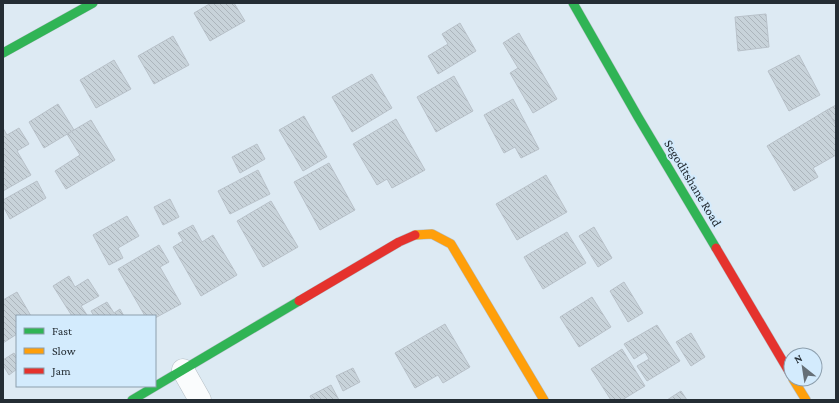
<svg xmlns="http://www.w3.org/2000/svg" width="839" height="403" font-family="'Crimson Pro',serif">
<defs>
<pattern id="building-back-hatch" width="6" height="6" patternUnits="userSpaceOnUse"><rect width="6" height="6" fill="#c8d3da"/><path d="M-1 5l2 2M0 0l6 6M5-1l2 2" fill="none" stroke="#acb5bc"/></pattern>
</defs>
<rect width="100%" height="100%" fill="#ddeaf3"/>
<path fill="url(#building-back-hatch)" stroke="#b8c1c9" d="M211,3H234L245,21L210,41L194,13Z
M766,14L769,47L738,51L735,17Z
M460,23L476,51L438,74L428,56L448,44L442,34Z
M519,33L557,99L533,113L510,73L518,68L503,43Z
M173,36L189,65L154,84L138,56Z
M799,55L820,95L789,111L768,71Z
M114,60L131,89L96,108L80,80Z
M372,74L392,108L352,132L332,97Z
M454,76L473,111L436,132L417,97Z
M513,99L539,149L521,158L515,147L504,153L484,115Z
M58,104L74,130L44,148L29,122Z
M836,105V125L827,110Z
M827,110L836,125V155L813,168L818,177L794,191L767,146Z
M304,116L327,157L303,171L279,130Z
M396,119L425,170L392,188L387,179L377,185L353,144Z
M91,120L115,160L66,189L55,171L80,155L67,134Z
M3,128L7,135L19,128L29,144L17,151L31,175L3,191Z
M257,144L265,159L240,173L232,157Z
M329,163L355,210L320,230L294,182Z
M258,170L270,194L230,214L218,191Z
M546,175L567,212L517,240L496,204Z
M37,181L46,198L10,219L3,206V200Z
M170,199L179,217L163,225L154,207Z
M271,201L298,247L263,267L237,221Z
M127,216L139,236L118,248L123,258L109,265L93,235Z
M193,225L202,242L213,235L237,275L201,296L173,247L183,241L178,233Z
M594,227L612,258L598,267L579,236Z
M567,232L586,263L543,289L524,257Z
M159,245L169,262L160,267L181,304L155,318V316H145L118,269Z
M69,276L75,287L88,279L99,296L81,306L87,315L85,316H72L53,286Z
M624,282L643,313L628,322L610,291Z
M17,292L31,316H17V334L3,343V300Z
M592,297L611,327L579,347L560,317Z
M107,302L114,313L120,309L124,316H94L91,311Z
M445,324L470,367L443,383L438,375L415,388L395,353Z
M657,325L680,361L647,381L637,366L649,359L645,352L634,359L624,344Z
M691,333L705,357L691,366L676,342Z
M622,349L645,386L622,400H611L591,369Z
M14,353L17,358V369L9,375L3,365V360Z
M353,368L360,382L343,391L336,376Z
M331,385L339,400H312L310,396Z
M681,391L687,400H667Z"/>
<g fill="none" stroke-linecap="round" stroke-linejoin="round">
<defs>
<path id="street" d="M183,370L200,400"/>
<path id="fast" d="M573,3L638,117L716,248
M3,53L93,3
M132,400L299,301"/>
<path id="slow" d="M415,235L432,234L451,244L544,400
M793,379L806,400"/>
<path id="jam" d="M716,248L791,375
M299,301L399,242L415,235"/>
</defs>
<use href="#street" stroke="#b4bec5" stroke-width="23"/>
<use href="#fast" stroke="#b4bec5" stroke-width="10"/>
<use href="#slow" stroke="#b4bec5" stroke-width="10"/>
<use href="#jam" stroke="#b4bec5" stroke-width="10"/>
<use href="#street" stroke="#fafcfd" stroke-width="22"/>
<use href="#fast" stroke="#30b455" stroke-width="9"/>
<use href="#slow" stroke="#ff9f0a" stroke-width="9"/>
<use href="#jam" stroke="#e5322d" stroke-width="9"/>
</g>
<g text-anchor="middle" dominant-baseline="central" stroke-width="4" stroke-linejoin="round" paint-order="stroke">
<g font-size="13" fill="#242d34" stroke="#d3ebfd">
<text transform="translate(693 183) rotate(59)">Segoditshane Road</text>
</g>
</g>
<rect width="839" height="403" fill="none" stroke="#242d34" stroke-width="8"/>
<rect x="16" y="315" width="140" height="72" fill="#d3ebfd" stroke="#8d9fad"/>
<rect x="24" y="328" width="20" height="6" fill="#30b455" stroke="#8d9fad"/>
<text x="52" y="335" font-size="12" fill="#242d34">Fast</text>
<rect x="24" y="348" width="20" height="6" fill="#ff9f0a" stroke="#8d9fad"/>
<text x="52" y="355" font-size="12" fill="#242d34">Slow</text>
<rect x="24" y="368" width="20" height="6" fill="#e5322d" stroke="#8d9fad"/>
<text x="52" y="375" font-size="12" fill="#242d34">Jam</text>
<g transform="translate(803 367) rotate(330)"><circle r="19" fill="#d3ebfd" stroke="#8d9fad"/>
<path d="M0-3L7 15L0 10L-7 15Z" fill="#656f77"/>
<text y="-6" font-size="11" font-weight="bold" text-anchor="middle" fill="#242d34">N</text>
</g>
</svg>
